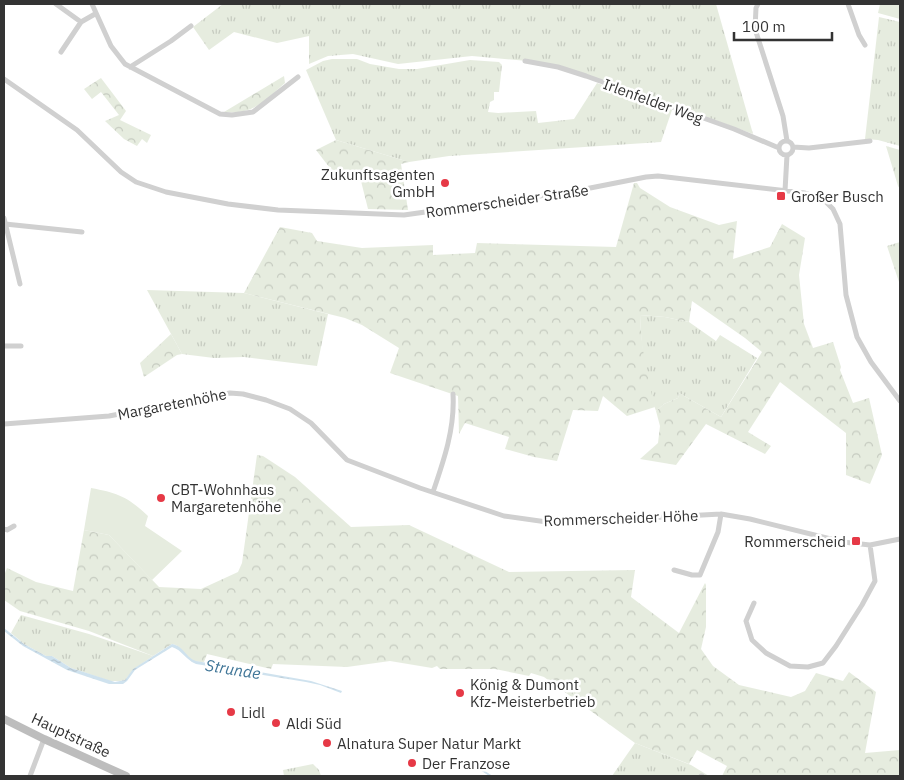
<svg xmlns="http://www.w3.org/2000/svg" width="904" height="780" font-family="'IBM Plex Sans',sans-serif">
<defs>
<pattern id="grass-tufts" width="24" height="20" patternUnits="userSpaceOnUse" patternTransform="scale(1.25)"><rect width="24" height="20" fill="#e6ecdf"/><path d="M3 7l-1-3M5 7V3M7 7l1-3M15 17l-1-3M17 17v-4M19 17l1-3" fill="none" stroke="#c6cbc0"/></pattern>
<pattern id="forest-crowns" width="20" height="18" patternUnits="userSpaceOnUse" patternTransform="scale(1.25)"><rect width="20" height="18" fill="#e6ecdf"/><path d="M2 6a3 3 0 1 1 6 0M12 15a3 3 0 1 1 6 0" fill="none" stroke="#c6cbc0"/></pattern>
<pattern id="water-ripples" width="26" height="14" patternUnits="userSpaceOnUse" patternTransform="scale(1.25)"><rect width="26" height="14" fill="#cfe2ee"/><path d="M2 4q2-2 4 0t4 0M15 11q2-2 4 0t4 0" fill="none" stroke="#b2c2cd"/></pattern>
</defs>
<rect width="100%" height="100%" fill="#fff"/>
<path fill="url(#grass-tufts)" d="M223,4H716L753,134L627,88L539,62L472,56L398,64L353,54L328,56L309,64V36L277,43L234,32L209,50L193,27Z
M879,17L900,22V146L878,140L865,139Z
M332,59H357L370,64L399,69H417L470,60L499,62L502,65L499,92H494V100L490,102L488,112L498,113L536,111L538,123L574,119L597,83L672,110L661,142L449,156L409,162L336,140L306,70L323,61Z
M886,146L900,150V189L898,186Z
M900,242V285L887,246Z
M147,290L244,293L328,314L317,366L244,357L214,358L182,354Z
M640,315L665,317L689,322L716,341L720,335L757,358L721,417L679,393L678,398L664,404L656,411C645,383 641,345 640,315Z
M21,615L89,634L153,656L134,669L125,680L120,681H110L71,668L52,656H46L24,644L11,633Z
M635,743L691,765L709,776H612Z
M313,764L319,770L321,776H284L283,770Z"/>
<path fill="url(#forest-crowns)" d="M284,76L285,83C264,101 254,115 224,112Z
M101,78L126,111L120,120L151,135L147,143L142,139L137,146L124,139L105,121L119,115L101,92L92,99L84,89Z
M336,140L409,162L401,164L408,210L368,209L359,173L336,176L316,150Z
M634,183H637L640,188L670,207L719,225L737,221L733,259L770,247L782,224L805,238L799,275L804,324L813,348L833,342L841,367L840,370L853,403L869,398L882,455L870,484L846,475V433L780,382L748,432L771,446L765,454L706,424L676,465L640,459L658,443L660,426L656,411L664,404L678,398L679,393L721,417L762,352L745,338L692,301L689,322L665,317L640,315C641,347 647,376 655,407L627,416L603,396L598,411L573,410L557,461L534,457L505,449L509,437L465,423L459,434L458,396L390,373L399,348L362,325L345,318L244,293L280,227L312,233L317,241L362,248L433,245V255L475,253L477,243L616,247Z
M171,334L182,354L177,355L144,377L140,363Z
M257,455L263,456L295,477L351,527L409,525L509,572L635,570L631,597L679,633L705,583L706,585V627L701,649L713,666L739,685L791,697L805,691L816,673L843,681L849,672L876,692L865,753L900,750V776H722L727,766L697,750L689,764L635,743L544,677L531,673L529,676L495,669H440L437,666L432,668L390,661L347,667L273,664L271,669L207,654L204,662C200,662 195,662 191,660C183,655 183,646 172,644L153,656L89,631L20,611L4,600V572L5,573L7,568L36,582L73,591L84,530L109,535L159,587L201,589L238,572L242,563Z"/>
<path fill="#e6ecdf" d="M880,4H900V19L878,13Z
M91,488C118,493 128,497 148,516L145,526L182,551L152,580L109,535L84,530Z"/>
<path fill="url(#water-ripples)" d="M4,628L24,644L46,656H52L71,668L115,682L125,680L133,669L172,644C184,646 186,658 196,661L311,681L342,691L341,693L320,685L306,682L196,664C186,660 182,650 172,647L135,670L127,681L123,684H109L67,670L23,646L4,631Z"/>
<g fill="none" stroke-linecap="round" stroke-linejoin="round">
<path stroke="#cfe2ee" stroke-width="2" d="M477,767L491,776"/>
<path stroke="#d0d0d0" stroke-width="5" d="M56,4L81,22L95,14
M92,4L111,46L125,64L220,114L232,115L253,112L298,77
M758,4L756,8L755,29L783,116L787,141
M848,4L859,35L865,45
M61,52L81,22
M525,61L558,67L586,76L734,129L779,148
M130,67L171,41L191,26
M4,79L77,130L121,172L136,182L166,192L228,204L278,210L404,215L575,191L646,177L658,176L805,193L823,199L833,209L840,224L846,295L857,337L871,362L900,401
M779 148a7 7 0 1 1 14 0a7 7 0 1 1-14 0Z
M793,147L809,148L870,141
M785,191L787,155
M4,218L20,284
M5,224L82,232
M4,346H21
M4,424L109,416L230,393L243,394L266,400L290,409L311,423L347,460L420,488L504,516L554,523L721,514L750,519L843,542L870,545L900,539
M433,492C444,460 455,428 453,394
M4,529L7,530L14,526
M674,570L692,575H700L718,532L721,514
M754,603L746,621L752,640L766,653L790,666L808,667L823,663L836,646L862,605L875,581L870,545
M30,776L44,739
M701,776H702"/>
<path stroke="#bdbdbd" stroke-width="8" d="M4,719L44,739L126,776"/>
</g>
<g fill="#e63946" stroke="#fff" stroke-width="2">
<circle cx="445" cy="183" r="5"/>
<rect x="776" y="191" width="10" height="10" rx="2.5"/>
<circle cx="161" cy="498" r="5"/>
<rect x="851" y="536" width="10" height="10" rx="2.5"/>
<circle cx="460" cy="693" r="5"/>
<circle cx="231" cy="712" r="5"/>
<circle cx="276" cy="723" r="5"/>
<circle cx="327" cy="743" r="5"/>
<circle cx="412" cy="763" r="5"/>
</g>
<g text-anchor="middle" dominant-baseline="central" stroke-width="5" stroke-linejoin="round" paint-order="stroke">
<g font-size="15" fill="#333" stroke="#fff">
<text transform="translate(653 101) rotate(20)">Irlenfelder Weg</text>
<text transform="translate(507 201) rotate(-8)">Rommerscheider Straße</text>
<text transform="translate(172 404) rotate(-11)">Margaretenhöhe</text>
<text transform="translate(621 518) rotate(-2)">Rommerscheider Höhe</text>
<text transform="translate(71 735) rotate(25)">Hauptstraße</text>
</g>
<g font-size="15" fill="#333" stroke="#fff" text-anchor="start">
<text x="435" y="174" text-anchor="end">Zukunftsagenten<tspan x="435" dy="17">GmbH</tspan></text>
<text x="791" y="196">Großer Busch</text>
<text x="171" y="489">CBT-Wohnhaus<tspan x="171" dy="17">Margaretenhöhe</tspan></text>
<text x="846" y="541" text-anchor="end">Rommerscheid</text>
<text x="470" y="684">König &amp; Dumont<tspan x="470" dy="17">Kfz-Meisterbetrieb</tspan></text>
<text x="241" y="712">Lidl</text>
<text x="286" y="723">Aldi Süd</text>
<text x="337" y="743">Alnatura Super Natur Markt</text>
<text x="422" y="763">Der Franzose</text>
</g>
<g font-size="16" font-style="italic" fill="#3f7597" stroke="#fff">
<text transform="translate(233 669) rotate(9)">Strunde</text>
</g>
</g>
<rect width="904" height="780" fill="none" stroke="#333333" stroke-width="10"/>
<path d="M734 32v8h98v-8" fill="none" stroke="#333333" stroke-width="2.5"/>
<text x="742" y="32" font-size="15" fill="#333333" stroke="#ffffff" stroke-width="4" paint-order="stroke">100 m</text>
</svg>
